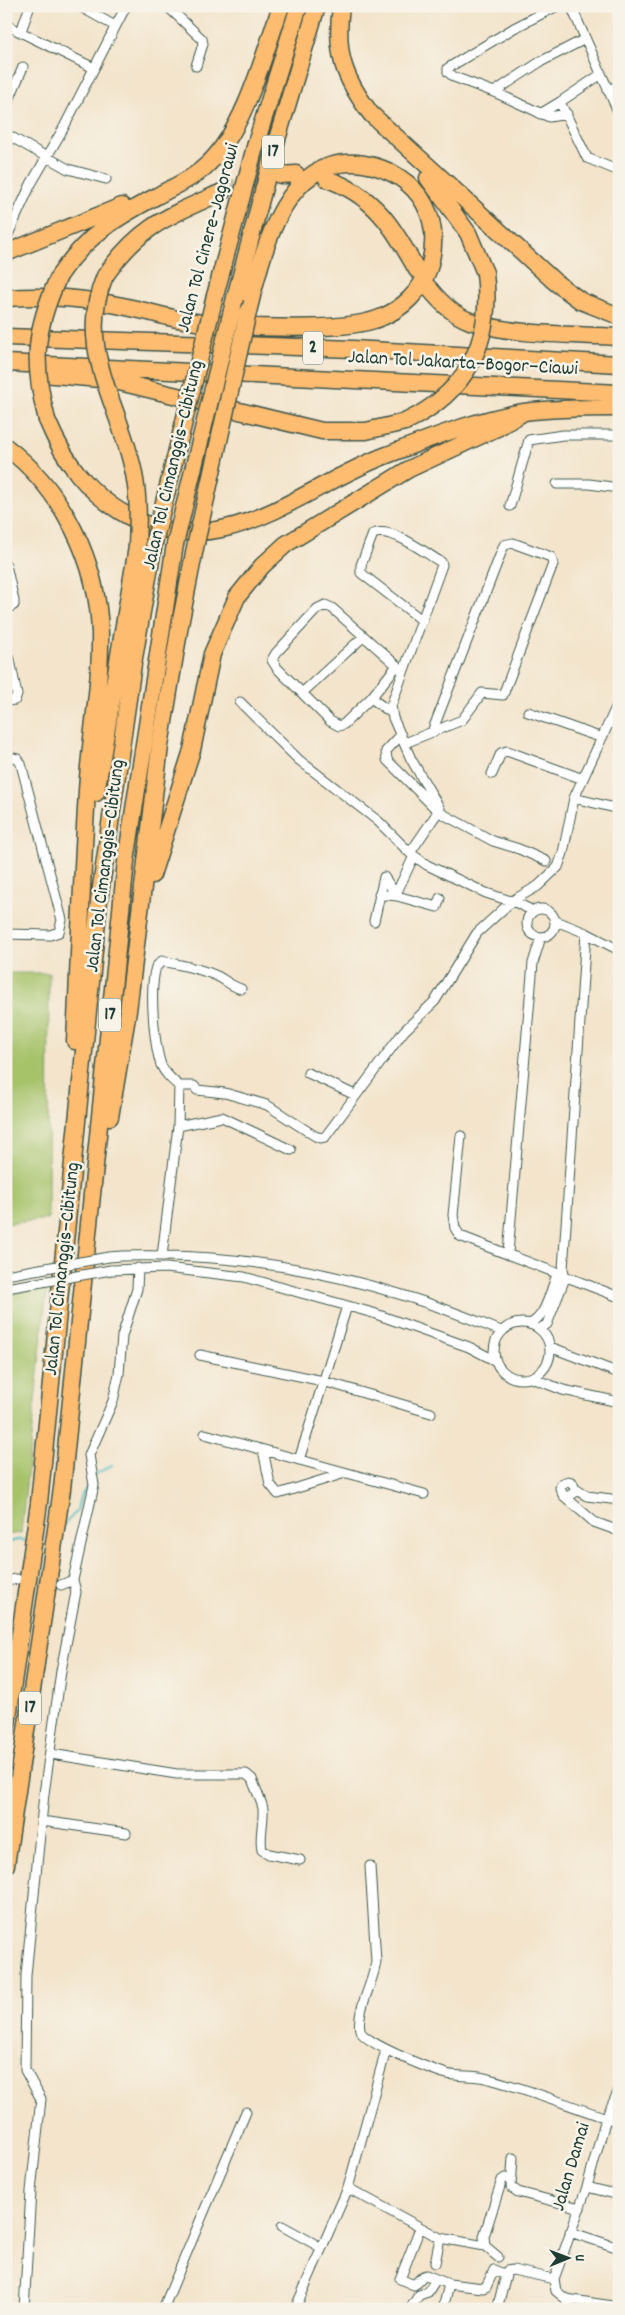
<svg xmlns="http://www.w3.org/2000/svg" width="625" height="2315" font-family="Dekko,sans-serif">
<rect width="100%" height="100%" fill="#f7f3e8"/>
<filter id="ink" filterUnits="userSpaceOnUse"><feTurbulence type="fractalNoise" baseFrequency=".02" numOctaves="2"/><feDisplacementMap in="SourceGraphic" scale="10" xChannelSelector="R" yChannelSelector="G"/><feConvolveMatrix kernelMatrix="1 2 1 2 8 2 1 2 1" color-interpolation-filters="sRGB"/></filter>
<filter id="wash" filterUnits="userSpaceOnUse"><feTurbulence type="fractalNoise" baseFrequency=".0096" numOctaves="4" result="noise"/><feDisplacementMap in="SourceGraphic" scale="20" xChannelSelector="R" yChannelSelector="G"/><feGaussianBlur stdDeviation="1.12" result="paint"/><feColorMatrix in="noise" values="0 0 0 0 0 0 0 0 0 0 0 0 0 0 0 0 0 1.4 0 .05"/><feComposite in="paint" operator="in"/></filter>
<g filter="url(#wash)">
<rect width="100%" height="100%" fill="#f3e4cb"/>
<path fill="#a6c36b" stroke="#628050" d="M6,973H49L48,1219L6,1224Z
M47,1288L21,1533L6,1535V1294Z"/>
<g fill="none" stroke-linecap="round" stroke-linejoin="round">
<path stroke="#4fbdc5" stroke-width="2.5" d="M96,1474L112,1465
M63,1526L77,1511L80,1498L91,1481
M6,1543L21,1539L27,1542"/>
</g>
</g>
<g filter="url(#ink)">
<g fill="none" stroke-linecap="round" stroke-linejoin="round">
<path stroke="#c9c3ad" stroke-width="9" stroke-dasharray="9 4.5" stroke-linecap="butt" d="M24,1580L61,1585"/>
<path stroke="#c9c3ad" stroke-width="16" stroke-dasharray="16 8" stroke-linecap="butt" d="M222,192L256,179L280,175"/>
<defs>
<path id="minor" d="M79,6L115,26
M167,6L202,39L203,44L196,66
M571,6L619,114
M6,25L94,68
M21,31L30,6
M600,75L560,102L587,158L619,171
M608,91L619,85
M494,92L454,77L448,72V68L514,28L557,6
M6,107L23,67
M540,114L560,102
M567,114L549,117L494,92L540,62L585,39
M6,134L68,169L106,179
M6,239L31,184L63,129L126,6
M557,484H589L619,488
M510,506L529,440L563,435H619
M6,565L14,601V605L6,609
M6,655L10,660L17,695L15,700L6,701
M396,667L371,698L344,724L339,726L330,721L277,668L272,660L276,653L317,609L325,605L332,608L403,671
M302,693L363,637
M371,698L390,712
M240,702L299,760L378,821L410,853L427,865L486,893L517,903L533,911
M528,712L602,738
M401,735L386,751L387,760L439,812L493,841L519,849L546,861
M405,743L462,720L482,693L503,695L553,564L551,557L513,543L504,545L432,732
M6,756L18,759L21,764L62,920L59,932L50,935L6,934
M492,774L501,753L507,751L583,779
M574,798L619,809
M410,853L440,809L411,759L393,718L391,706L442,565L441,562C425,553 392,526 373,534L361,565V573L423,621
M379,894L397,896L437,907L440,898
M396,894L414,856
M527 923a14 14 0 1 1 28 0a14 14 0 1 1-28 0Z
M374,921L384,877L397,896
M556,921L586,933L619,950
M308,1073L355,1095
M179,1086H194L197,1090L225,1093L267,1105L315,1136L321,1138L325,1137L404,1031L435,1001L477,933L512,901L538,886L558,867L563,853L574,798L619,701
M178,1126L222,1117L291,1150
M461,1136L453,1215L455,1228L460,1236L619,1297
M508,1253L533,963L541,937
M162,1256L178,1126L179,1086C172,1080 165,1074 161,1065C154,1044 149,988 156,967L162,961C180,965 199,968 217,976C225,980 231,986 241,989
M109,1257C127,1255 144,1256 162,1256C280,1257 394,1286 501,1331
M111,1270L166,1268L244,1277L373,1313L469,1347L494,1360
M6,1275L40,1269
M6,1288L42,1282
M494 1351a28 28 0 1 1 56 0a28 28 0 1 1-56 0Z
M529,1324C546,1318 550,1291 557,1275L561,1271
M540,1329L547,1324L565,1278L563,1269L586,933
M550,1347L619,1373
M200,1355L323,1381L431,1413
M532,1378L563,1390L619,1402
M205,1434L424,1494
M263,1450L270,1484L278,1494L345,1473
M299,1460L347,1306
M575,1489L574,1493L567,1497L563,1495L560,1488L561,1484L568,1481L572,1482L575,1489L587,1496L619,1500
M563,1495L594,1522L619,1531
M6,1581L17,1579
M61,1585L73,1580
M51,1754L177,1774H246L252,1779C254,1785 263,1805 263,1809C264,1823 259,1836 262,1850L269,1854L300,1860
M42,1821L126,1833
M370,1866L376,1961C374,1982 356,2010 360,2030C362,2043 433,2070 447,2074C459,2077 473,2075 485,2078C530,2089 574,2108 619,2122
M513,2158L511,2187L518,2192L580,2208
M587,2187L619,2195
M348,2188L386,2050
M282,2226L322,2248
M420,2228L400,2279L414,2285L423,2276L426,2275L449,2284L443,2309
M570,2232L619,2248
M498,2257L485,2246L484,2236L502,2180L505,2178H510
M435,2263L440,2238
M449,2284L483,2288L486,2287L494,2270L506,2275
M566,2299L619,2307
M24,2309L31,2191L41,2099L25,2070L26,1975L44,1794L61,1671L76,1592L73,1580L94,1485L89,1455L113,1401L119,1374L122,1336L137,1289L138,1268
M163,2309L246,2112
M295,2309L348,2188L440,2238L485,2246
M410,2309L419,2295L428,2292L436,2279
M497,2309L507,2271L513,2270L554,2279
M569,2309L566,2299L556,2291L554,2279L587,2187L606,2118L619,2090"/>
<path id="motorway" d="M341,6C335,53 343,77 371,114L555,282L581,301L619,316
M280,175L296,174
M428,178L468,233L485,273
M327,179C376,196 393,228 417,270
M6,253L122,206
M59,276C86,236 115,218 157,196C175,186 194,178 208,164C245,129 264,54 281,6
M105,276C139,226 169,216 222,192
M429,288C440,302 453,315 470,321C511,336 575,334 619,337
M215,296L256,143L299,6
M6,298C37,296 68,297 98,302C125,305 151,313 177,319C220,327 341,334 380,318C403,309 421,291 429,268C435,247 435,224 425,205C413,182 389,168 364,164C283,151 262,256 248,312
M235,298L275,146L317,6
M6,337L353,349L619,364
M6,363L619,393
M43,374L111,380L322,431H366L405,422
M47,420C64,461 88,494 128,516C225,566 301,487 387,455C431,438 478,419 524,412C555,408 588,408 619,408
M6,447C63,490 98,562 100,633C101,686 90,739 87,791C82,875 79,958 75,1041
M96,793L137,547
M152,875L192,750L212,654L237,597L262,566L286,544L409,469L497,428L524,412
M110,1117L128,1011L160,746L180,625L196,543
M6,1731L39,1503L99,901L133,664L154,543
M6,1865L62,1489L126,861L175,544"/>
</defs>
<use href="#minor" stroke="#3f564b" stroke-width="11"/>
<use href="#motorway" stroke="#3f564b" stroke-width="19"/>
<use href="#minor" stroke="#fff" stroke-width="9"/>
<use href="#motorway" stroke="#fdbc70" stroke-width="16"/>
<defs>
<path id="minor-bridge" d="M40,1269L109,1257
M42,1282L111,1270"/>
<path id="motorway-bridge" d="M105,276C74,348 121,405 134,474C139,499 138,522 137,547
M47,420C32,363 34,330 59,276
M405,422C468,392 493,341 485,273
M154,543L215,296
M196,543L248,312
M175,544L235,298"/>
</defs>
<use href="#minor-bridge" stroke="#3f564b" stroke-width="11" stroke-linecap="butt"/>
<use href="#motorway-bridge" stroke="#3f564b" stroke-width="19" stroke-linecap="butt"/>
<use href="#minor-bridge" stroke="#fff" stroke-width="9"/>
<use href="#motorway-bridge" stroke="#fdbc70" stroke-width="16"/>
</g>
</g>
<g text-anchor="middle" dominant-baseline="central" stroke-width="5" stroke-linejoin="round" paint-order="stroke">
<g fill="#f7f3e8" stroke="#60746a" stroke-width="1">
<rect x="262" y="135.5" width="22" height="33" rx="4"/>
<rect x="303" y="331.5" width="20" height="33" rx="4"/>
<rect x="99" y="998.5" width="22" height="33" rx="4"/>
<rect x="19" y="1691.5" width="22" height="33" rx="4"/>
</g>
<g font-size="19" font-weight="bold" fill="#1f3d34">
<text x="273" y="152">17</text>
<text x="313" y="348">2</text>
<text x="110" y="1015">17</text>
<text x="30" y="1708">17</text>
</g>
<g font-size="20" fill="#1f3d34" stroke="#f7f3e8">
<text transform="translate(209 238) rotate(-75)">Jalan Tol Cinere–Jagorawi</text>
<text transform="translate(463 364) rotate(3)">Jalan Tol Jakarta–Bogor–Ciawi</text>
<text transform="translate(174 465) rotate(-77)">Jalan Tol Cimanggis–Cibitung</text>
<text transform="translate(106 866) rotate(-83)">Jalan Tol Cimanggis–Cibitung</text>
<text transform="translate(63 1269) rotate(-84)">Jalan Tol Cimanggis–Cibitung</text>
<text transform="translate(572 2167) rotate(-73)">Jalan Damai</text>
</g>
</g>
<rect width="625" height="2315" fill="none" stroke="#f7f3e8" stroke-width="25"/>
<g transform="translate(568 2258) rotate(89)" stroke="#f7f3e8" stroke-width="4" paint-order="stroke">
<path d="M0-4L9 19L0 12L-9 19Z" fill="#1f3d34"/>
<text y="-8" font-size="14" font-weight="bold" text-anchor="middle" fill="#1f3d34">U</text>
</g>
</svg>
